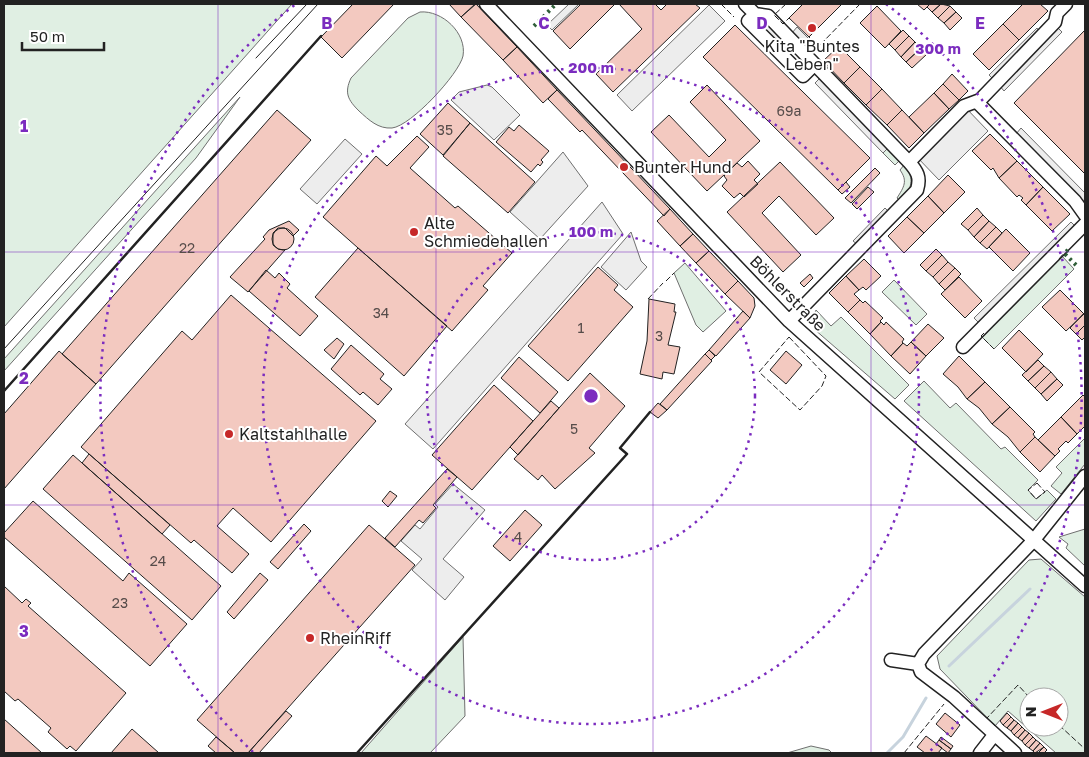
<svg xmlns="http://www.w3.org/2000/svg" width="1089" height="757" font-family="'Golos Text',sans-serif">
<rect width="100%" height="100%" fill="#fff"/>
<path fill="#e0efe3" stroke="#6f6f6f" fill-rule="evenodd" d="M4,4H292L4,327Z
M420,12C442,10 467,33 463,56C459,74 411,126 392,128C378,129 369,120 359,111C348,100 344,93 351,78L408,18Z
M240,97L196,158L4,371V359Z
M888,148L900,160L895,165L883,153Z
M904,165C916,180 911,188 901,202L897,198C904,187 908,181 900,170Z
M1062,256L1074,269L994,349L981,336Z
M685,263L726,311L703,332L696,325L674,273Z
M894,280L927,314L916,325L882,292Z
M816,310L831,326L841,317L909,385L895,399L814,329L813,317Z
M924,381L950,408L956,403L1001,449L1005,447L1038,480L1028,490L1036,499L1047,490L1056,499L1036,521L904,401Z
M1085,438V464L1061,494L1051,486L1062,473L1056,467Z
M1085,529V566L1066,548L1068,544L1059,537Z
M1041,559L1085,597V753H1056L1008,711L995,726L940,669L937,656L1029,560ZM1029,697H1059V727H1029Z
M463,637L465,716L430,753H361Z
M811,746L829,750L832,753H787Z"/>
<path fill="#ededed" stroke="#6f6f6f" d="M569,4H579L552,30L547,25Z
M709,5L725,21L632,111L617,95Z
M768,24L782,38L776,44L763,30Z
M797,27L812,42L806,47L792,33Z
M1057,27L1062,32L1004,91L999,85Z
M1037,28L1039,31L992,78L989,75Z
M820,78L888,148L883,153L815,83Z
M487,85L492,87L520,115L494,140L451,100L459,92Z
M964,106L988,131L939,180L915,155Z
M1021,128L1085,193L1084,203L1016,134Z
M345,139L362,154L317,204L300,189Z
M563,152L588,186L540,239L510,212Z
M602,202L623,234L433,449L405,424Z
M885,208L890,213L858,245L853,241Z
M1071,222L1076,227L979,323L974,318Z
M631,232L641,261L647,267L626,290L601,267Z
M453,484L485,510L443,559L464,577L445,600L412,570L422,559L401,541L415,525L420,529L438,507L435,504Z"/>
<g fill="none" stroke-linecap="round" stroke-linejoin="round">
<path stroke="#c7d3dd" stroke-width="3" d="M949,666L1030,589
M887,753L903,737L926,698"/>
</g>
<path fill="#f3c9c0" stroke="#222" d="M353,4H394L342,58L321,37Z
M449,4H475L461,17Z
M476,4L517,47L503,60L461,17Z
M581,4H615L570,49L553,31Z
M619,4H655L661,10L667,4H695L700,8L613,92L596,74L642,29Z
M803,4H842L809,37L789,18Z
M917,4H930L924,10Z
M930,4H941L932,12L927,7Z
M941,4L950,6L938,18L932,12Z
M1023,4H1040L1048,11L1019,40L1003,24Z
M877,6L901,31L885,48L860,23Z
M950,6L956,12L944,23L938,18Z
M956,12L962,18L950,30L944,23Z
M1003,24L1019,40L989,70L973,54Z
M735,25L870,158L838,190L703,57Z
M903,30L909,36L895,50L889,44Z
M1085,30V174L1014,103Z
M909,36L915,42L901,57L895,50Z
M915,42L921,48L906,62L901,57Z
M839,46L860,67L844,83L823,61Z
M517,47L557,90L543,103L503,60Z
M921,48L927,54L912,68L906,62Z
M860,67L882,89L866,105L844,83Z
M952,74L968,91L959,100L943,84Z
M943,84L959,100L949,109L934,93Z
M707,85L760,141L707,191L651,132L669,115L709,157L726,140L690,102Z
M882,89L902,110L887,125L866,105Z
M557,90L670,209L664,216L582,130L580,132L548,99Z
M934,93L949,109L924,133L909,117Z
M448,103L470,123L443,155L420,134Z
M277,110L311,140L96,384L62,354Z
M902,110L924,133L909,148L887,125Z
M470,123L535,182L508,213L443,156Z
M519,125L549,151L541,160L543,162L540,166L538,164L531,172L496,142L509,127L514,131Z
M990,134L1017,161L999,178L993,168L991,170L972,151Z
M417,136L429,147L410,168L455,208L458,206L512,253L483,286L488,290L452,331L323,217L376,156L387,166Z
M748,161L760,174L754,180L758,184L744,197L740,193L734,198L722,186L727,180L724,176L737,163L742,167Z
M1017,161L1043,187L1026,205L1021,200L1023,198L1019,195L1017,197L999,178Z
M780,162L834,218L816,235L779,196L762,213L801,255L783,272L727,212Z
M875,168L880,173L851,203L845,198Z
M948,175L965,192L944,213L928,196Z
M846,182L850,187L842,194L838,190Z
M868,187L874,192L857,209L852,204Z
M1043,187L1070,214L1052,231L1026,205Z
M928,196L944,213L924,233L907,217Z
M977,208L983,215L968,230L961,224Z
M670,209L693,234L680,246L657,221Z
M983,215L989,221L974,237L968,230Z
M907,217L924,233L904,253L888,236Z
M289,221L299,230L293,236L285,228H278L273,233V245L278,249L285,250L248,292L230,277L265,239L263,237L269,230Z
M989,221L996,227L980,243L974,237Z
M996,227L1002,233L987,249L980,243Z
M272 239a11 11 0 1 1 22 0a11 11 0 1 1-22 0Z
M1006,229L1030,253L1013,271L989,247Z
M693,234L709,251L696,263L680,246Z
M358,248L447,326L404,376L315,297Z
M936,249L942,255L926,271L920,265Z
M709,251L738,281L725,294L696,263Z
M942,255L948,262L933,277L926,271Z
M864,259L881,276L866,290L863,287L859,290L846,276Z
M948,262L955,268L939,284L933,277Z
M598,267L618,285L614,290L633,307L568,381L528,346Z
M955,268L961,274L945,290L939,284Z
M266,270L275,278L279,273L290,284L287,288L318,316L300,336L249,291Z
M810,274L813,278L804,287L800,283Z
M846,276L859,290L854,294L860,300L848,312L829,293Z
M959,277L982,301L965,318L941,294Z
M738,281L754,298L755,306L750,318L725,294Z
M1060,290L1084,314L1066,331L1042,307Z
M231,295L376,421L271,542L233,508L217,526L249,554L232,573L194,540L191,543L81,447L182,331L192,340Z
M649,299L675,304L674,312H676L668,345L680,347L674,374L663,372L662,379L640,374L647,341Z
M860,300L863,303L865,301L883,318L880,321L881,322L870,334L848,312Z
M743,311L750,318L716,356L709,350Z
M1085,312V325L1076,334L1070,328Z
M881,322L884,325L886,322L904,339L902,342L903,343L891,356L870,334Z
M928,324L944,338L926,356L911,342Z
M1085,325V337L1082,340L1076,334Z
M1019,330L1043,354L1026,372L1002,348Z
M337,338L344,344L334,359L324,350Z
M911,342L926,356L910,374L891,356L903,343L907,346Z
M351,345L384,374L380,379L392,389L378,405L363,392L360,395L331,369Z
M709,350L715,356L711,360L705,354Z
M59,351L96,384L4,489V414Z
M786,351L802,365L786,384L770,370Z
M705,354L712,361L667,410L660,404Z
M959,356L985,382L967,399L958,387L943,374Z
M519,357L558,392L540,413L501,378Z
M1038,360L1044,366L1028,381L1022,375Z
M1044,366L1051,372L1035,388L1028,381Z
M1051,372L1057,379L1041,394L1035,388Z
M590,373L625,406L589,448L595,453L555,489L542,475L538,480L514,459Z
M1057,379L1063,385L1047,401L1041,394Z
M985,382L1010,407L992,424L979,408L967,399Z
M494,385L533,421L472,490L432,455Z
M1083,395L1085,397V426L1077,434L1061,417Z
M551,401L559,408L518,455L510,447Z
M658,403L667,410L658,418L650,412Z
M1010,407L1035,432L1033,434L1035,437L1020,452L1008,437L992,424Z
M1061,417L1077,434L1068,443L1066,441L1058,449L1060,451L1055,456L1038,440Z
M1035,437L1055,456L1040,472L1020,452Z
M89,454L170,525L162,534L82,463Z
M73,455L221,586L192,620L43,489Z
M447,469L457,477L433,505L436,508L423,523L419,520L395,547L385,538Z
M390,491L397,496L388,507L382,501Z
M33,501L123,581L129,573L187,624L150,666L4,537V533Z
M525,510L542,525L510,561L493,546Z
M304,524L311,531L278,569L270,562Z
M369,525L415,565L248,753H235L197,720Z
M260,573L268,580L234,619L227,612Z
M4,586L22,603L26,599L31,603L28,606L126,693L76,751L70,746L67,749L48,732L51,728L18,699L15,701L4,691Z
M286,711L292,716L259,753H248Z
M945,713L960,725L951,737L936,724Z
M1007,713L1011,717L1003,725L1000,721Z
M1011,717L1014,720L1007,728L1003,725Z
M4,719L42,753H4Z
M1014,720L1018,723L1011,731L1007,728Z
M1018,723L1022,727L1014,735L1011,731Z
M1022,727L1025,730L1018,738L1014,735Z
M132,729L159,753H111Z
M1025,730L1029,733L1022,741L1018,738Z
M1029,733L1033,737L1025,745L1022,741Z
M926,736L942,748L938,753H925L917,747Z
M216,737L235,753H216L208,746Z
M941,737L953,746L951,749L939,740Z
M1033,737L1036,740L1029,748L1025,745Z
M939,740L951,749L948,753L936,744Z
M1036,740L1040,743L1033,751L1029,748Z
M1040,743L1044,747L1035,753L1033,751Z
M1044,747L1047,750L1044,753H1038Z"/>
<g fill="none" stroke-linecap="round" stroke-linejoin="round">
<defs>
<path id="minor" d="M486,4L789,321L1085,586
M745,4L755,14
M977,102L1075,201L1085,215
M909,162L964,106L980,100L1055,22L1057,13L1066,4
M789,321L917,190C921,177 917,171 909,162L768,16L755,14L748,21L803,76L814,65
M963,347L1085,224
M891,660L918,664
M980,753L994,735
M1015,753L954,697L921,672L918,664L924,654L1033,541L1085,476"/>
</defs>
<use href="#minor" stroke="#222" stroke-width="15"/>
<use href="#minor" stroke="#fff" stroke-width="12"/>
<path stroke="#222" stroke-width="1" d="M256,58L307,4
M4,349L318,4"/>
<path stroke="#2f5e38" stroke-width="4" stroke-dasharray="2.5 4" stroke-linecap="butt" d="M534,26L556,4
M1068,250L1064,253L1077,266"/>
<path stroke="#222" stroke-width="1" stroke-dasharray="6 2.5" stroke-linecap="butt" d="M721,4L734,17
M786,4L774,15L783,24L789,18
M809,37L818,47L860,4
M1059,259L1064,253
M666,281L674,273
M648,299L663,283
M984,333L981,336L994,349
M789,337L826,376L822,386L800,410L759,372Z
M1037,483L1045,492L1036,499L1028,490Z
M1059,725L1085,749
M995,726L987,718L1018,685L1029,697
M904,753L944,704"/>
<path stroke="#222" stroke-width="2.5" d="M4,391L321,36
M357,753L627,454L620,448L650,412"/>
</g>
<path fill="none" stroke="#7b2cbf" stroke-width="1" stroke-opacity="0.55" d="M218,4V753M436,4V753M653,4V753M871,4V753M4,252H1085M4,505H1085"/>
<g fill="none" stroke="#7b2cbf" stroke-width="2.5" stroke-dasharray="2.5 5">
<circle cx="591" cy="396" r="164"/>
<circle cx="591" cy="396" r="328"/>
<path d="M253 752A491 491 0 0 1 296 4M886 4A491 491 0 0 1 929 752"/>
</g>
<g fill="#c62828" stroke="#fff" stroke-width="2">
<circle cx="812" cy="28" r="5"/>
<circle cx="624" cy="167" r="5"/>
<circle cx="414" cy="232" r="5"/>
<circle cx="229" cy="434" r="5"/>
<circle cx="310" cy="638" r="5"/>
</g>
<g text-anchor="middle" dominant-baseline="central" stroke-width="4" stroke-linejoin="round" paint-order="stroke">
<g font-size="14" fill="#564c4a">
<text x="789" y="110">69a</text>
<text x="445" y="129">35</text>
<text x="187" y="247">22</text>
<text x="381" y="312">34</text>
<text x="581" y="327">1</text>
<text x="659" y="335">3</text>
<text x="574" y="428">5</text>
<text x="518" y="536">4</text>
<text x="158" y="560">24</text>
<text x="120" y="602">23</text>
</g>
<g font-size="16" fill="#222" stroke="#fff" text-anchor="start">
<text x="812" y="46" text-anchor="middle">Kita "Buntes<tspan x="812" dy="18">Leben"</tspan></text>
<text x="634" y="167">Bunter Hund</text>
<text x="424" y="223">Alte<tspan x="424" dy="18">Schmiedehallen</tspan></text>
<text x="239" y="434">Kaltstahlhalle</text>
<text x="320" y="638">RheinRiff</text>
</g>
<g font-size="16" fill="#222" stroke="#fff">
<text transform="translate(788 293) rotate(45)">Böhlerstraße</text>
</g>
</g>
<g font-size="16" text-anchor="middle" font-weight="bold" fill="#7b2cbf" stroke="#fff" stroke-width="4" stroke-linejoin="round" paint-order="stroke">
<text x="327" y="29">B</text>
<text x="544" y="29">C</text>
<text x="762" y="29">D</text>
<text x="980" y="29">E</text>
<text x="24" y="132">1</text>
<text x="24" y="384">2</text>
<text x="24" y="637">3</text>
</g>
<circle cx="591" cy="396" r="8" fill="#7b2cbf" stroke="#fff" stroke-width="2.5"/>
<g font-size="15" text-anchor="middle" font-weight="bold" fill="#7b2cbf" stroke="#fff" stroke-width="4" stroke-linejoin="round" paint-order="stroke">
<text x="938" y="54">300 m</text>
<text x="591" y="73">200 m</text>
<text x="591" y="237">100 m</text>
</g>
<rect width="1089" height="757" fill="none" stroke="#222222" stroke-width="10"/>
<g transform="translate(1044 712) rotate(270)"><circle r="24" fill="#ffffff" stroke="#a7a7a7"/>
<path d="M0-4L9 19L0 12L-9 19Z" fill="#c62828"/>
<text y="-8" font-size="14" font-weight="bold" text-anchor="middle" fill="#222222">N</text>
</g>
<path d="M22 42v8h82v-8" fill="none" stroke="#222222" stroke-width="2.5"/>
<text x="30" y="42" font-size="15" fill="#222222" stroke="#ffffff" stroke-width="4" paint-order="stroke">50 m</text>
</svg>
